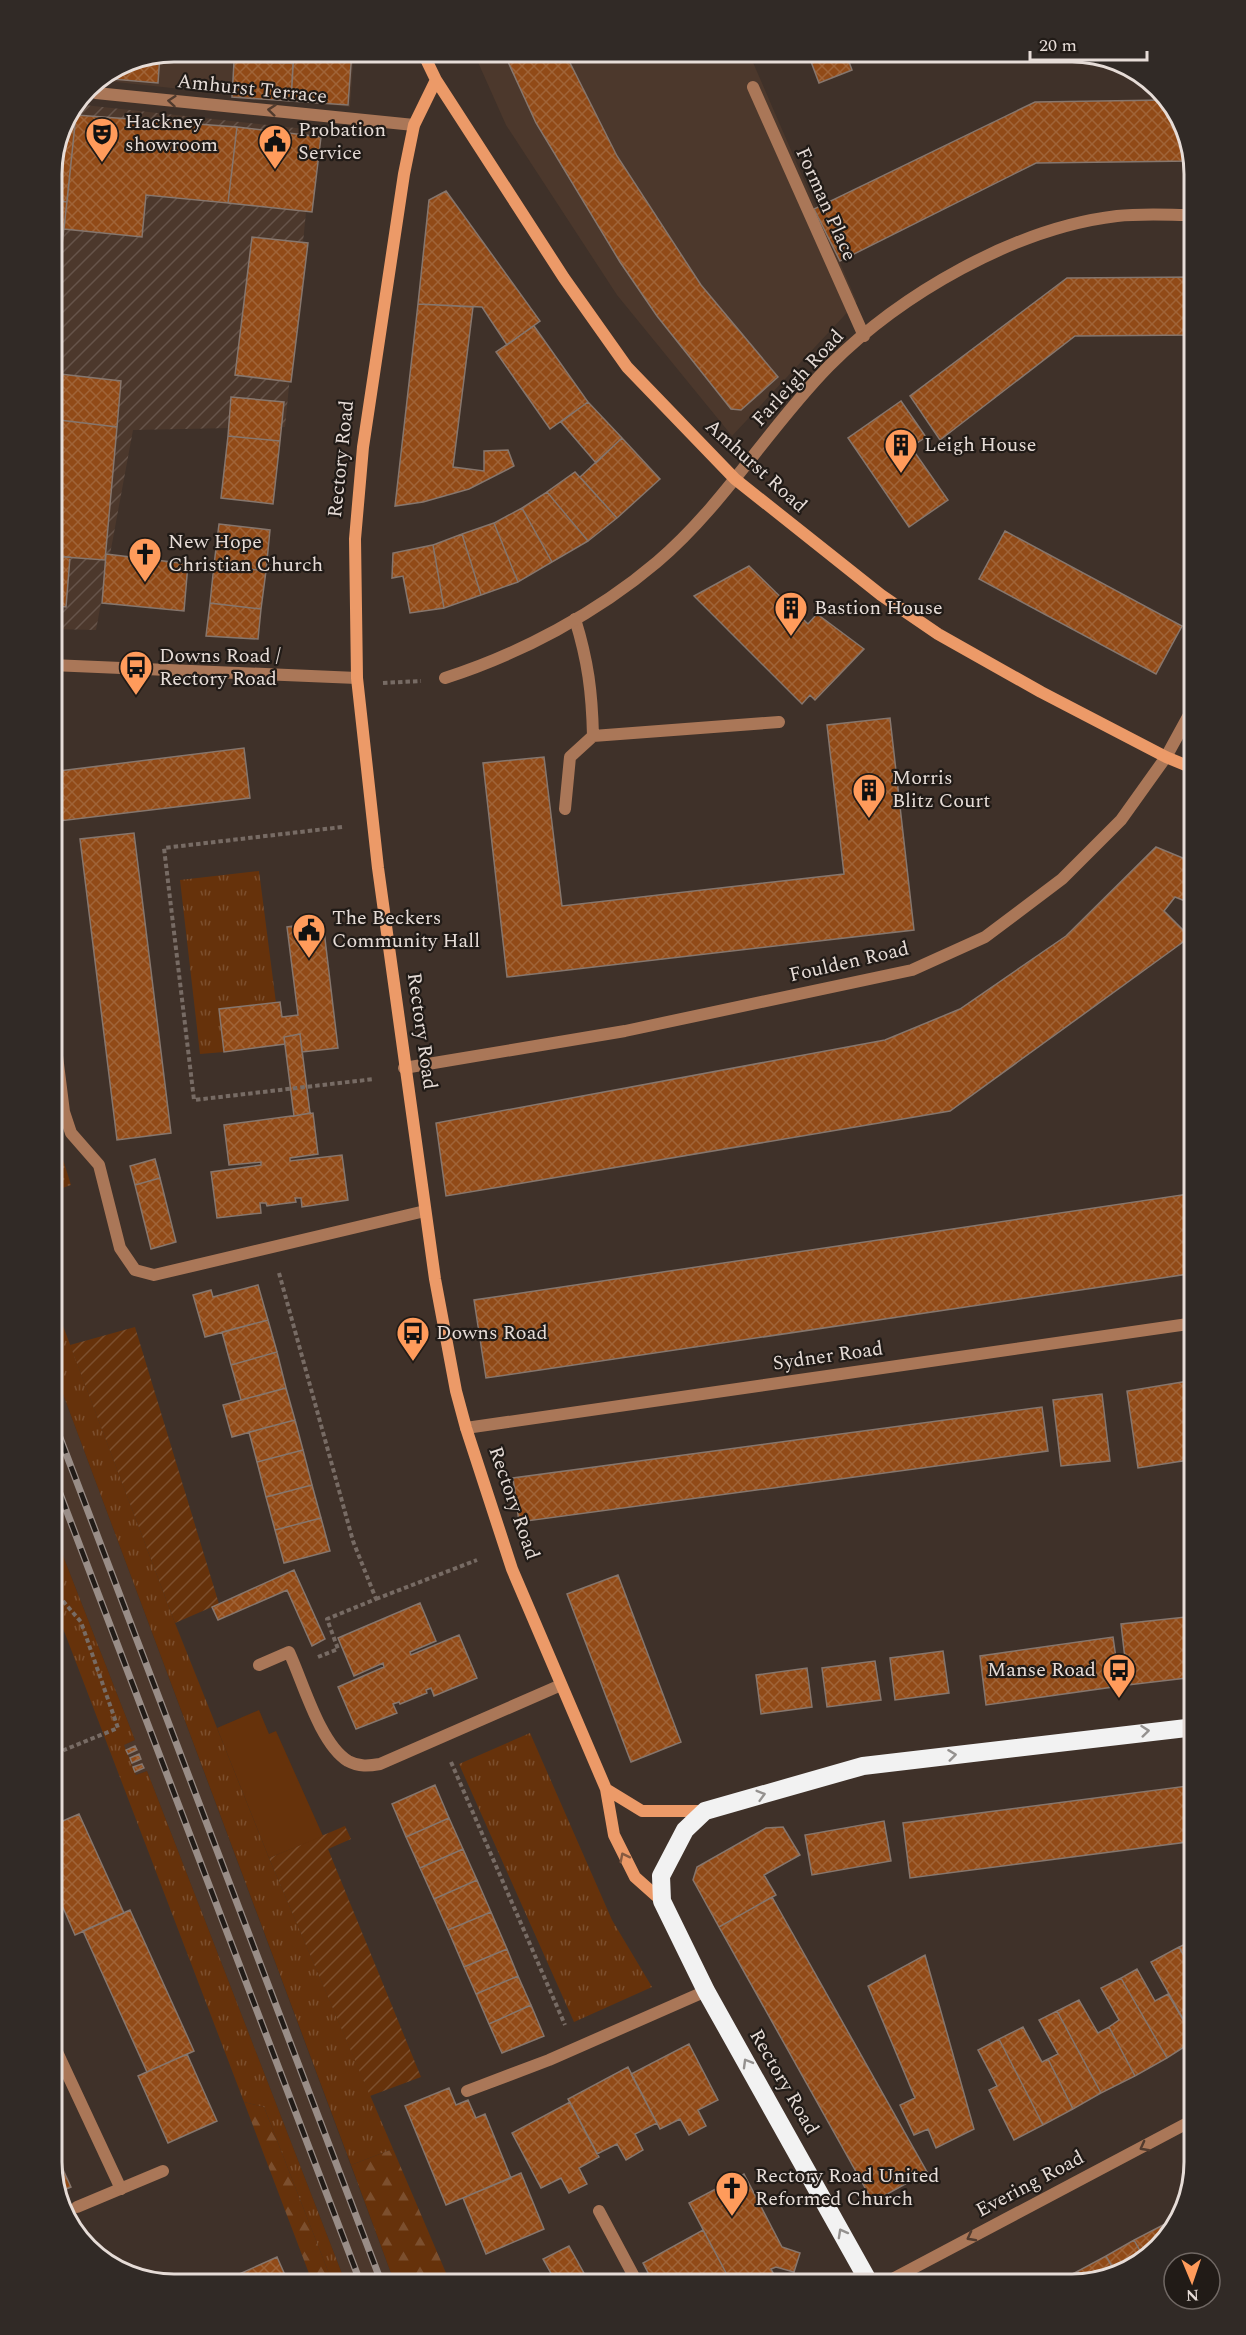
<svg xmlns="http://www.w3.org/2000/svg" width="1246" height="2335" font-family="Spectral,serif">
<defs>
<pattern id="industrial-furrows" width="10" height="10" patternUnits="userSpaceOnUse" patternTransform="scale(1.5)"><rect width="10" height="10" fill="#4c382c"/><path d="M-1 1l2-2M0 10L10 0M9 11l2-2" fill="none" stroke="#66544a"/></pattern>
<pattern id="grass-tufts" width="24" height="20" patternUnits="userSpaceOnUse" patternTransform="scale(1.5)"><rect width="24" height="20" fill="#66320b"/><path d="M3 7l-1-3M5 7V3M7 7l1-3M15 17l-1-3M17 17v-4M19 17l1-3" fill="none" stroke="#7c4f2e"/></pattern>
<pattern id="forest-firs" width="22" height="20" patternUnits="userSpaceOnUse" patternTransform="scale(1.5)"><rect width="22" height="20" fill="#66320b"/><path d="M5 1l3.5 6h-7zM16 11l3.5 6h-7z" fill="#7c4f2e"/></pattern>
<pattern id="park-dots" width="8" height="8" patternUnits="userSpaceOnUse" patternTransform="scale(1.5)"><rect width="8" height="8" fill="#66320b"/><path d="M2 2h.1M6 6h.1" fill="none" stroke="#7c4f2e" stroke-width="1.8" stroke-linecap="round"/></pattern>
<pattern id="garden-furrows" width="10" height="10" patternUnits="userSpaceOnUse" patternTransform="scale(1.5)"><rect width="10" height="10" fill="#66320b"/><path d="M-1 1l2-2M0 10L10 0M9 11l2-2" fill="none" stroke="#7c4f2e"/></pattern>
<pattern id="building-cross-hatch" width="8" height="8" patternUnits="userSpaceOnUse" patternTransform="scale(1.5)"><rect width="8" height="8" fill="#914a17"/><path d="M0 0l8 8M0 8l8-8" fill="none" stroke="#a06438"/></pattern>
</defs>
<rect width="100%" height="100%" fill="#3f3129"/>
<path fill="#4c382c" d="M174,51H354L350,107L97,80L127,60Z
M473,51H748L857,302L732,436L617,295L506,125Z
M51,1362L395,2284H346L147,1771L136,1775L123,1745L135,1740L51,1525Z"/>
<path fill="url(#industrial-furrows)" d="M75,104L314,130L285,427L133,430L96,630L51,629V166L64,120Z"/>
<path fill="url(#grass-tufts)" d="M259,871L276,1003L219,1009L224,1052L200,1054L180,880Z
M51,1294L175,1623L269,1858L393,2149L351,2165L51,1362Z
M51,1525L135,1740L124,1745L136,1775L147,1771L346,2284H333L264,2107L244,2102L51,1597Z
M530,1733L612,1920L652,1987L574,2022L459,1764Z"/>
<path fill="url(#forest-firs)" d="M244,2102L264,2107L333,2284H313Z
M393,2149L449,2280L445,2284H395L351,2165Z"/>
<path fill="url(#park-dots)" d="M51,1106L55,1134L71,1185L51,1192Z"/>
<path fill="url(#garden-furrows)" d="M135,1327L219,1604L175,1623L70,1345Z
M345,1826L351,1839L328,1849L421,2077L370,2096L269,1858Z"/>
<path fill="#66320b" d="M259,1710L269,1734L276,1731L323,1836L269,1858L217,1728Z"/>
<path fill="url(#building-cross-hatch)" stroke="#86766d" stroke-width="1.5" d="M240,51H294L293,63L240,62Z
M294,51H352L348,105L291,101Z
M503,51H564L617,156L701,285L778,377L741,410L731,409L657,316L620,262L536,123Z
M807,51H845L852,70L819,83Z
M160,54L158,83L100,78L127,60Z
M234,62L293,63L291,101L232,97Z
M1165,100L1186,126L1192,161L1036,163L840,261L814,209L1035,102Z
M67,114L76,115L67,202L51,200V166L64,120Z
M76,115L237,127L228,203L146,195L142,237L64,229Z
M237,127L321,137L312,212L228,203Z
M446,191L540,321L507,345L482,307L418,304L429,200Z
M51,200L67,202L60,262H51Z
M252,237L308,243L291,382L235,375Z
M51,262H60L56,332H51Z
M1195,277V335L1075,336L940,440L910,396L1067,278Z
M418,304L473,307L453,467L484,471V451L508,450L514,466L469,489L423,502L395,506Z
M534,326L588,402L550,429L496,352Z
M51,373L121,381L117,427L51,419Z
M231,397L284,402L280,441L228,436Z
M901,401L926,437L911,447L948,500L909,527L848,438Z
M588,402L622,438L596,463L561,422Z
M51,419L117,427L105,560L51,556Z
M228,436L280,441L273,504L221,498Z
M622,438L660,479L617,518L580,477Z
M575,472L617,518L588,541L547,492Z
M547,492L588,541L552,562L522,508Z
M522,508L552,562L518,582L494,523Z
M494,523L518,582L481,595L462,534Z
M219,524L270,530L266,571L214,565Z
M1005,531L1182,626L1156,674L979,579Z
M462,534L481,595L444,608L433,545Z
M433,545L444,608L410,613L403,576L392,578L393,553Z
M106,554L188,564L184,611L102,603Z
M51,556L70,557L66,607L51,605Z
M214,565L266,571L261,609L210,603Z
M749,566L808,624L817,614L864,649L815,700L810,695L802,704L694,596Z
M210,603L261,609L258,639L206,636Z
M890,718L914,930L507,977L483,763L544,757L562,906L844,874L827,725Z
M244,748L250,798L51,822V772Z
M134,833L171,1133L117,1140L80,839Z
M1156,847L1195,863V905L1175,897L1164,911L1190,937L950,1111L446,1196L436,1123L885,1040L960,1009L1066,936Z
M323,922L338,1048L302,1052L300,1034L284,1037L285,1044L224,1052L219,1009L280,1002L282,1017L298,1015L287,927Z
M300,1034L310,1113L294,1116L284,1037Z
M313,1113L318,1154L290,1158V1161L342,1155L348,1200L302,1207L301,1198H295L296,1202L280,1204L267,1206L266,1203H260L261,1213L217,1218L211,1172L261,1165V1162L229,1165L224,1125Z
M155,1159L160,1178L135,1185L130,1166Z
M160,1178L176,1242L151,1249L135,1185Z
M1195,1193V1273L486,1378L474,1300Z
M258,1285L268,1320L205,1337L193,1295L211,1290L213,1297Z
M268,1320L277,1352L231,1365L222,1332Z
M277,1352L286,1388L241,1400L231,1365Z
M1195,1380V1459L1138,1468L1127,1391Z
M286,1388L295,1420L232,1437L223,1405Z
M1102,1394L1110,1461L1061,1466L1053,1400Z
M1042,1407L1048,1451L519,1522L513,1478Z
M295,1420L303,1450L257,1462L249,1432Z
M303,1450L312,1485L266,1497L257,1462Z
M312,1485L321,1518L275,1530L266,1497Z
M321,1518L330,1551L284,1563L275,1530Z
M294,1570L325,1639L312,1646L287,1590L218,1620L212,1607Z
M618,1575L681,1742L631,1762L567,1594Z
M420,1603L436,1641L410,1652L411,1655L459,1635L477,1678L434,1696L431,1688L426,1690L427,1693L400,1704L399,1702L393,1704L397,1713L356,1729L338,1687L384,1667L383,1663L354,1676L338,1638Z
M1195,1616V1677L1128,1685L1121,1624Z
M1113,1637L1120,1686L986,1705L980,1656Z
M943,1651L949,1693L895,1700L890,1658Z
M875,1661L881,1700L827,1707L822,1668Z
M807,1668L812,1707L761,1714L756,1675Z
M135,1746L137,1750L128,1754L126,1750Z
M139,1754L141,1759L132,1763L130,1758Z
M142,1764L144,1768L135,1772L133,1767Z
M435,1785L449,1818L406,1837L392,1804Z
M1195,1785V1841L910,1878L903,1823Z
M79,1814L124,1913L75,1935L51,1880V1826Z
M449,1818L463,1849L420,1868L406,1837Z
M884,1821L891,1861L812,1875L805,1835Z
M783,1827L800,1855L764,1875L776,1895L719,1927L693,1880L697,1867L766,1828Z
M463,1849L477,1880L434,1899L420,1868Z
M477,1880L491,1912L448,1930L434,1899Z
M772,1897L927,2172L873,2202L719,1927Z
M130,1910L194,2051L147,2072L83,1931Z
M491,1912L507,1949L464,1967L448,1930Z
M1194,1940L1195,1942V1976L1179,1947Z
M1179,1947L1195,1976V2040L1151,1962Z
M507,1949L518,1976L476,1994L464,1967Z
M925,1955L974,2129L936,2148L928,2129L914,2135L900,2105L915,2098L868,1986Z
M1137,1969L1155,2001L1168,1994L1195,2040L1167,2058L1121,1978Z
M518,1976L531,2005L489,2024L476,1994Z
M1121,1978L1167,2058L1135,2076L1109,2027L1119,2020L1101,1988Z
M1079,2000L1098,2033L1109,2027L1135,2076L1101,2093L1057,2011Z
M531,2005L544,2036L502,2053L489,2024Z
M1057,2011L1101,2093L1073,2109L1048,2059L1058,2054L1039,2020Z
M1023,2027L1042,2062L1048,2059L1073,2109L1043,2125L999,2039Z
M999,2039L1043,2125L1014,2140L989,2090L997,2086L978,2050Z
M689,2044L718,2100L698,2110L706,2126L689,2135L680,2119L660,2129L631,2074Z
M187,2054L217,2121L168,2143L138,2076Z
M628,2067L657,2123L635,2134L643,2150L626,2160L617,2144L597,2154L568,2099Z
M449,2088L456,2105L468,2100L476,2118L485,2114L511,2178L446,2205L405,2106Z
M570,2102L599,2157L579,2168L587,2184L569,2193L561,2178L541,2188L512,2133Z
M51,2143L71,2187L57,2193L51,2161Z
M521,2173L544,2229L486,2254L463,2198Z
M744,2174L782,2247L800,2253L794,2272L776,2267L771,2269L777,2280L770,2284H732L689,2203Z
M1178,2217L1174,2230L1168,2235L1163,2225Z
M1163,2225L1168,2235L1143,2256L1134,2240Z
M703,2230L732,2284H654L643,2263Z
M1134,2240L1143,2256L1117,2275L1106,2256Z
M569,2246L590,2284H557L543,2259Z
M1106,2256L1117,2275L1084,2282L1078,2271Z
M277,2257L289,2284H217Z
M1078,2271L1084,2282L1054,2284Z
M519,2274L525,2284H500Z"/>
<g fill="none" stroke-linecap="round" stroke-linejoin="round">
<path stroke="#776b64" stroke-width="4" stroke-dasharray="4.5 3" stroke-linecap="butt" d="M383,683L421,681
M342,827L164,848L194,1100L374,1079
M279,1273L353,1541L376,1599L327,1619L338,1649L318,1657
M376,1599L477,1560
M451,1762L565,2025
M51,1770L64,1750L118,1728L81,1622L63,1601"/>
<path stroke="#aa7758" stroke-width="12" d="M575,619C588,661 592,692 593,736
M565,809L570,757L593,736L779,722
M51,1008L64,1112L71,1133L99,1165L120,1248L135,1270L154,1275L425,1211
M259,1665L289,1652C303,1682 320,1744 348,1761C359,1767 369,1766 380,1764L561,1685
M467,2091L549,2060L706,1991
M77,2207L163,2171
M599,2211L638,2284"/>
<path stroke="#aa7758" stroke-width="12" d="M753,87L864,336
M86,88L96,93L414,125
M51,665L357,678
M445,678C520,654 597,613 657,562C724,505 768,428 829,366C901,294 1015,228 1117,216C1142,213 1169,215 1195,215
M404,1068L625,1031L912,970L985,937L1062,879L1121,820L1166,757L1195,704
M466,1428L1195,1323
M51,2039L121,2189
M883,2284L1195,2119"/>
<path stroke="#ec9a68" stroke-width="12" d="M422,51L436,80L564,278L627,367L735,479L881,595L938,634L1041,692L1166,757L1195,769
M436,80L414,125L404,174L363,447L355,539L357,678L378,868L435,1279L456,1391L466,1428L512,1569L606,1789L614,1835L635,1877L662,1901
M606,1789L642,1811H705"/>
<path stroke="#f2f2f2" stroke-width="18" d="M870,2284L706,1991L662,1901L661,1876L685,1830L705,1811L863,1766L1195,1727"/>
<defs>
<path id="rail" d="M51,1414L382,2284
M51,1470L361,2284"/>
</defs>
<use href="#rail" stroke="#998d87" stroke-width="7"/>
<use href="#rail" stroke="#211b17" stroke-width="4.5" stroke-dasharray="14" stroke-linecap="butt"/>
</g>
<defs><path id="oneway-chevron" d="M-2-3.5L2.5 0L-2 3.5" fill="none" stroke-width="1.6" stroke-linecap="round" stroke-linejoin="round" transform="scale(1.5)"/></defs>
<g stroke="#513b2e">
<use href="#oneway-chevron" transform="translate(172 101) rotate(-175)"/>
<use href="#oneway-chevron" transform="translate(272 110) rotate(-174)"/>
<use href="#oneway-chevron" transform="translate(1144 2147) rotate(152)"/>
<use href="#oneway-chevron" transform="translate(971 2237) rotate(152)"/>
</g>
<g stroke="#94918f">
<use href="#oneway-chevron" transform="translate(1145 1731) rotate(-6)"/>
<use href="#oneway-chevron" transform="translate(952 1755) rotate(-7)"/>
<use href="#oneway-chevron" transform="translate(761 1795) rotate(-16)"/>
<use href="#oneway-chevron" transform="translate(747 2063) rotate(-120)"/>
<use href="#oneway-chevron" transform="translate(842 2233) rotate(-119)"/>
</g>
<use stroke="#865a40" href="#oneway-chevron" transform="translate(624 1857) rotate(-117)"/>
<defs>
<symbol id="theatre-pin" viewBox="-11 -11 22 30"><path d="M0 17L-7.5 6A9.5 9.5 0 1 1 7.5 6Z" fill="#ff9b5b" stroke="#211b17"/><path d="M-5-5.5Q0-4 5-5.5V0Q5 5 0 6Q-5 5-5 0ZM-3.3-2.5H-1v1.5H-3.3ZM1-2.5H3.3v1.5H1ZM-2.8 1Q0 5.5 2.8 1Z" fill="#111"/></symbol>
<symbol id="civic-pin" viewBox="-11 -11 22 30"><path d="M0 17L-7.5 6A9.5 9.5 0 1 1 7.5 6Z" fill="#ff9b5b" stroke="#211b17"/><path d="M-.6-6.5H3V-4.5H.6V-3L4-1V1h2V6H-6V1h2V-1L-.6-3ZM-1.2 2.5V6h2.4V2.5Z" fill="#111"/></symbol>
<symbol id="building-pin" viewBox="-11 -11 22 30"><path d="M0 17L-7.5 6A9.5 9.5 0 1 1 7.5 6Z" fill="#ff9b5b" stroke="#211b17"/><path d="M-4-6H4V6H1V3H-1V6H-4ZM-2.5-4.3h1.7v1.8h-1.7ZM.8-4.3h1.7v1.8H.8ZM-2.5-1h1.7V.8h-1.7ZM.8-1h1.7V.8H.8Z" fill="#111"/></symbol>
<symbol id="church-pin" viewBox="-11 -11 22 30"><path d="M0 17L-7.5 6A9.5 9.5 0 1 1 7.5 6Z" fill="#ff9b5b" stroke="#211b17"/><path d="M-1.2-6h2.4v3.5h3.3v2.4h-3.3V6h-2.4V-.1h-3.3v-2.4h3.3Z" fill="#111"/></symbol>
<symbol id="bus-pin" viewBox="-11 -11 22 30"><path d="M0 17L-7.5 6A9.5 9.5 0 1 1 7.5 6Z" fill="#ff9b5b" stroke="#211b17"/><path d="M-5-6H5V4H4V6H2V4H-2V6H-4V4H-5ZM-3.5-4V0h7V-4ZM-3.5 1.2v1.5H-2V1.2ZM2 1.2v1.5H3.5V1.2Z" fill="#111"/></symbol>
</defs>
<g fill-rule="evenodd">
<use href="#theatre-pin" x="83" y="115" width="38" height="52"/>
<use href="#civic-pin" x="256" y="122" width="38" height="52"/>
<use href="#building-pin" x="882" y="426" width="38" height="52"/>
<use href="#church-pin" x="126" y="535" width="38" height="52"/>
<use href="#building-pin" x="772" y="589" width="38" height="52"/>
<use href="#bus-pin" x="117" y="648" width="38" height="52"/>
<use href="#building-pin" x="850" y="771" width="38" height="52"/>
<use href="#civic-pin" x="290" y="911" width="38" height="52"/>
<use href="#bus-pin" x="394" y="1314" width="38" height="52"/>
<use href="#bus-pin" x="1100" y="1651" width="38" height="52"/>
<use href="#church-pin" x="713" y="2169" width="38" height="52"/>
</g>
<g text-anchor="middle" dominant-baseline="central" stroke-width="4.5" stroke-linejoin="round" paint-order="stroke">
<g font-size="20" fill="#e6dcd7" stroke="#211b17">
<text transform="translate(252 89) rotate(6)">Amhurst Terrace</text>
<text transform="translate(826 204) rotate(66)">Forman Place</text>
<text transform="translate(798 378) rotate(-47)">Farleigh Road</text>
<text transform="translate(341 459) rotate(-84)">Rectory Road</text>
<text transform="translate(756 466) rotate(42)">Amhurst Road</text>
<text transform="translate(849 962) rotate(-13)">Foulden Road</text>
<text transform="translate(422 1031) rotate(82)">Rectory Road</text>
<text transform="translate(828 1356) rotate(-8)">Sydner Road</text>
<text transform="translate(514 1503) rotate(71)">Rectory Road</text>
<text transform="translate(784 2082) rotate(60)">Rectory Road</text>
<text transform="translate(1030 2184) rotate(-28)">Evering Road</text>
</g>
<g font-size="20" fill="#e6dcd7" stroke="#211b17" text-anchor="start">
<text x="125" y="122">Hackney<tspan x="125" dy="23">showroom</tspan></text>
<text x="298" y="130">Probation<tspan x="298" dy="23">Service</tspan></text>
<text x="924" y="445">Leigh House</text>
<text x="168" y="542">New Hope<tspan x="168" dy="23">Christian Church</tspan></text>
<text x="814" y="608">Bastion House</text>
<text x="159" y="656">Downs Road /<tspan x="159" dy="23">Rectory Road</tspan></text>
<text x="892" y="778">Morris<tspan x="892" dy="23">Blitz Court</tspan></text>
<text x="332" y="918">The Beckers<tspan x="332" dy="23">Community Hall</tspan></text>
<text x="436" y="1333">Downs Road</text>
<text x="1096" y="1670" text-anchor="end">Manse Road</text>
<text x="755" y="2176">Rectory Road United<tspan x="755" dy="23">Reformed Church</tspan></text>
</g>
</g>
<path d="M0 0H1246V2335H0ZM174 62H1072A112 112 0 0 1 1184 174V2162A112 112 0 0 1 1072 2274H174A112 112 0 0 1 62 2162V174A112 112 0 0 1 174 62Z" fill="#312a26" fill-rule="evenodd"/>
<path fill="none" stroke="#e6dcd7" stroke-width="3" d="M174 62H1072A112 112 0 0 1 1184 174V2162A112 112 0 0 1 1072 2274H174A112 112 0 0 1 62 2162V174A112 112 0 0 1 174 62Z"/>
<g transform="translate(1192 2281) rotate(178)"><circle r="28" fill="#211b17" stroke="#706864" stroke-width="1.5"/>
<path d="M0-4.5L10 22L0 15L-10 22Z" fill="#ff9b5b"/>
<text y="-9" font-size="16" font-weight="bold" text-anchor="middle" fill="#e6dcd7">N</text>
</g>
<path d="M1030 51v9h117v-9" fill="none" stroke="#e6dcd7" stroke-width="3"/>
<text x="1039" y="51" font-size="18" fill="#e6dcd7" stroke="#211b17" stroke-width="4.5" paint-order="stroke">20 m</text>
</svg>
